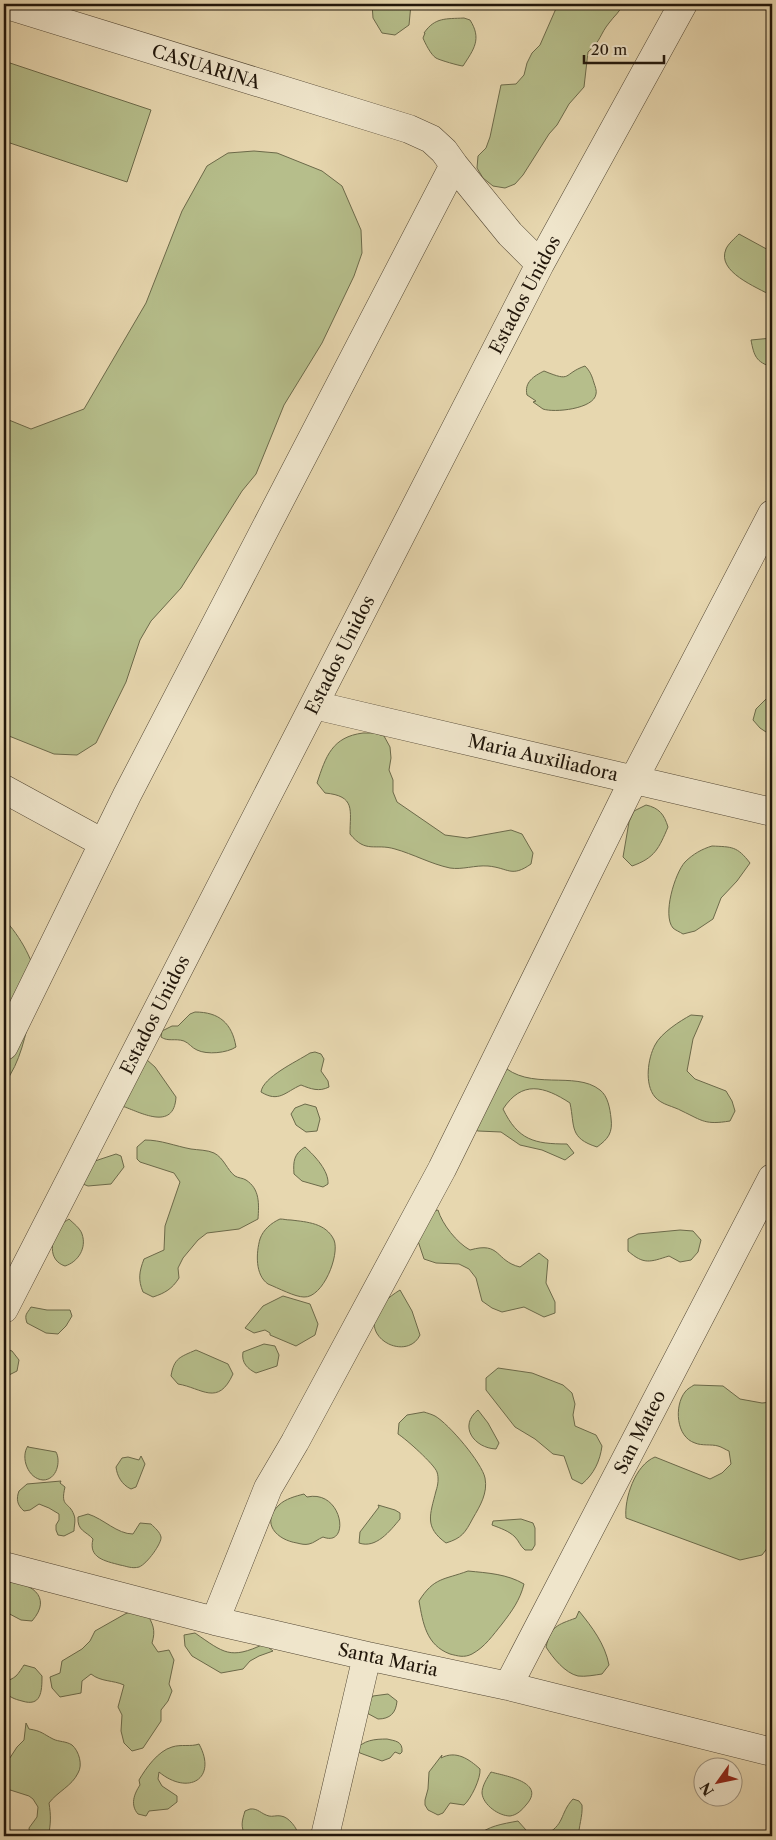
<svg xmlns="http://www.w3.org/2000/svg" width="776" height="1840" font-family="'Libre Caslon Text',serif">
<rect width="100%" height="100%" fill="#e7d7af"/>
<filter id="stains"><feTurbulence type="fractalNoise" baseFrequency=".004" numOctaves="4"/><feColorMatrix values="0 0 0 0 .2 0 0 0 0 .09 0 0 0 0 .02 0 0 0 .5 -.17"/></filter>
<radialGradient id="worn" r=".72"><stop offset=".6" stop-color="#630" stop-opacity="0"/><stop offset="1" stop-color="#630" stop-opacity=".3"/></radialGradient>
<path fill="#b6be8b" stroke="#6c6a4a" d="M372,4H411L409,25L395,35L382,33L373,18Z
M558,4H623C620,12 614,16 609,23C600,34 601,41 588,52L584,87L569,104L557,125L549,134L523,175L515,184L505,188L493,186L483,178L477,168L478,156L486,148L490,137L501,85L516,84L524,75L527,63L532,53L540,45Z
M464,18L470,20C482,39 474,49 463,66C460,66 439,60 436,58C431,55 425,43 423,38L425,33H424C435,17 446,19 464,18Z
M4,61L151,110L127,182L4,141Z
M254,151L277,153L322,171L342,186L361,230L362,253L354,276L322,343L284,405L256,474L242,491L181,588L151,621L140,640L126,682L96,743L77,755L54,754L4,734V418L31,429L84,409L146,303L182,211L207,166L228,153Z
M739,234L772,252V296C757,287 716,272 726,249C728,244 735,238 739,234Z
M772,338V367C756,362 754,356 751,340Z
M585,366C590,371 592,376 594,383C595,386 597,391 596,394C594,409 554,413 543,409C540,407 536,404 533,402L536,401L527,395C524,382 534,376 544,371C573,383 562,374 585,366Z
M772,693V736L760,728L753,720L756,709Z
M363,733H374L384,736L390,747L391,758L389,770L393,780V792L397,802L445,835L467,838L511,830L522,834L533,853L531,864C511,878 509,868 488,866C475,865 462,870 450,868C431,864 413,854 395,849C375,843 366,854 350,834C350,810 356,796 325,793L317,783C326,756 332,737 363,733Z
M646,805C659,808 664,814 668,827C659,848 655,858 632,866L623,857L629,822L634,811Z
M712,846C732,847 737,846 750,863L737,881L721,898L713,919L695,931L683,934C680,932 675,930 673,928C662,915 675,873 685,862C693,854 702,849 712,846Z
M4,919C20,936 36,963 37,987C37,994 34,1002 32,1009C25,1035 21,1062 4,1084Z
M195,1012C219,1012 232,1023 236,1047C227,1053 207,1055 197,1050C192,1048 189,1043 184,1041C175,1038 168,1042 161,1037L162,1031L172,1026H178L190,1014Z
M691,1015L703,1016L693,1039L687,1071L695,1079L726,1091L732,1101L735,1111L730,1121C705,1125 703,1121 682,1111C673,1106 662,1105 655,1097C644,1084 648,1058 655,1045C661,1033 680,1021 691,1015Z
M315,1052L321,1054L324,1059L321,1071L328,1081L329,1087C319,1092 311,1089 301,1085C285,1092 279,1103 261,1092C263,1077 296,1062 310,1053Z
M142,1058L148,1059L147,1060L155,1067L176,1097C174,1132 140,1112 122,1106Z
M501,1064C529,1092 575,1070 600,1090C608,1096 610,1109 611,1118C613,1133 608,1139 597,1147C569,1138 575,1127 570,1103C544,1086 522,1080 503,1109C518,1140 534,1144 567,1144L574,1153L565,1160L542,1150L520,1145L501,1132L478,1131L467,1126L460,1105L474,1074Z
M305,1104L316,1107L320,1119L317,1131L306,1132L296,1125L291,1114L295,1108Z
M145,1140C161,1140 175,1146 191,1149C198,1150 208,1150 214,1153C224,1158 227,1170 235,1176C238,1178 243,1178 246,1180C260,1189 259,1204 258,1219L239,1229L207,1233L198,1240L183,1258L178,1268L179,1278C172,1289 165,1293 153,1297L143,1292C138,1280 139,1272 144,1259L164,1250L165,1226L180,1182L174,1173L140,1162L137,1159V1147Z
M305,1147C315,1156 329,1171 328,1184L323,1187L302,1181L294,1174C293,1161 294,1154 305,1147Z
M116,1154L121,1156L124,1167L111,1184L88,1186L78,1182L95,1161Z
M438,1210C442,1224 457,1243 470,1250C501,1241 495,1261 520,1267L539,1253L548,1260L546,1283L555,1302V1313L544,1317L524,1307L502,1312L492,1308L482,1301L476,1278L469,1269L459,1264L436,1263L424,1259L417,1238L427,1213Z
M69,1219C74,1224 80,1228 82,1234C87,1248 78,1262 65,1266C47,1260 51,1239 60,1226C62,1223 66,1221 69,1219Z
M280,1219C284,1219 286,1220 291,1220C307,1222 326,1223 334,1240C340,1255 323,1298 304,1297C295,1297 278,1288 268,1284C255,1275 256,1253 260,1239C263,1230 271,1223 280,1219Z
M680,1230L693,1231L701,1240L698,1252L691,1260L680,1262L669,1256C650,1262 644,1265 628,1251V1239L638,1234Z
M400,1290L412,1311L420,1335C405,1367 338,1328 400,1290Z
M283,1296L310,1304L318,1324L315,1335L296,1346L270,1335V1333L265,1330L254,1333L245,1328L263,1306Z
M31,1307L47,1310H70L72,1316L66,1326L58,1334L46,1333L27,1323C24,1314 27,1314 31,1307Z
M264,1344L275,1346L279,1355L277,1366L256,1373C248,1369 241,1363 243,1352Z
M4,1348L12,1351L19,1360L17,1371L7,1376L4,1375Z
M196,1350L228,1364L233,1374C218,1407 202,1388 178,1384L171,1376C174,1358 180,1357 196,1350Z
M498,1368L532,1373L563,1385L572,1393L575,1404L573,1415L575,1426L596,1435L602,1446C600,1461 594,1474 582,1484L572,1479L564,1456L553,1454L535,1439L515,1427L486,1390V1378Z
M694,1385L723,1386L740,1399L762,1403L772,1402V1542L762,1555L740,1560L626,1518C624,1499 635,1465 655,1457L710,1479L722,1473L731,1464L729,1451C726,1450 722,1447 718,1446C711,1444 702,1446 695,1443C676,1437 674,1406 685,1392C687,1389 691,1387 694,1385Z
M478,1410L488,1423L499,1443L496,1449C474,1448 458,1426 478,1410Z
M424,1412C427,1413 431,1414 435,1416C449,1424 482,1463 485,1478C488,1493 480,1506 473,1518C465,1533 462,1538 446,1543C424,1527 430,1515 436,1491C438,1485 439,1478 437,1472C434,1464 406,1439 398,1434L399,1423L407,1415Z
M28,1446V1447L56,1452C61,1461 57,1480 43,1480C28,1479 20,1457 28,1446Z
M141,1456L145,1464L136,1487L131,1489C122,1485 117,1476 116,1467L122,1458L128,1457L139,1460Z
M61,1481L60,1483L65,1487C60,1508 69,1501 74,1515C76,1520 74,1526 74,1531L64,1536L58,1535L56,1530V1525L59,1520V1514L49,1508L39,1504L30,1510L24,1511C17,1505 16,1499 19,1491L27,1484Z
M304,1494L307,1497C343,1489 351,1548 323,1537C318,1539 314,1543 309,1544C305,1545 301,1544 297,1543C277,1540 260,1523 279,1505C285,1499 296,1496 304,1494Z
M378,1505L395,1510L400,1513V1519C390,1531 376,1549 359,1543L360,1532L379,1507Z
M88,1514C104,1519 117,1534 133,1534L140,1523L151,1524C155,1528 160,1532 161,1537C162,1543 147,1564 139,1567C132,1569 126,1566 120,1565C105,1561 88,1558 93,1539C86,1531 77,1531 78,1517Z
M521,1519L533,1523L535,1528V1545L532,1550H525C520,1546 519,1541 515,1537C509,1531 500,1528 492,1525L493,1521Z
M468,1571C488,1573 507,1574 524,1584C520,1600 512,1611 502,1624C493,1635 485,1647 472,1654C464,1658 458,1656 450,1654C426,1645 423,1623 419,1601C434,1577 444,1580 468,1571Z
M4,1582C29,1581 54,1596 32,1621L21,1620L4,1611Z
M135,1610L146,1612C153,1624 156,1630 152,1643L158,1652L169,1650L174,1660L169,1684L172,1691L168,1701L161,1710V1721L143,1748L132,1751L124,1743L121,1731L122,1715L118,1707L124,1685C113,1680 101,1682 91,1674L82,1681L81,1693L60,1697L52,1688L50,1677L60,1673L62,1661L82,1649L90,1641L95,1631L125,1614Z
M579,1611C592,1627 605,1644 609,1665L602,1674C595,1675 585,1677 578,1676C565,1673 553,1658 546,1647C551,1626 557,1625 576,1618Z
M195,1633C224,1653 230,1660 264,1644L273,1651L259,1656L250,1661L243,1669L221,1673L192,1656L185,1646L184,1635Z
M24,1665L35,1668L42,1676C42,1692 41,1707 22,1701C14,1699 9,1697 4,1691C3,1679 9,1682 16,1676C19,1673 22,1668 24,1665Z
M388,1694L397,1701C396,1713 390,1719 378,1719L365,1712L367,1704L373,1696Z
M26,1723L29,1729C42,1731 43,1734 53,1739C59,1742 66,1741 72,1745C79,1751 83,1765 78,1773C72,1786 57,1792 49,1803C51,1815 51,1825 48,1836H30L29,1828L37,1817L38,1807L33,1799L29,1796L4,1788V1767L17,1747L24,1740Z
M387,1739C395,1741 403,1741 402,1752L400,1754L395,1752L390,1758L382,1761L360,1753L356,1750C363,1740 375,1739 387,1739Z
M199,1744C218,1779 188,1796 159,1772L158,1779L162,1786L177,1796V1802L168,1809L149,1811L146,1816L138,1814C130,1805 134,1794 140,1785L139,1780C146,1768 158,1751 172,1747C181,1744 191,1747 199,1744Z
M442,1755L441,1758C456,1750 469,1759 480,1769C481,1778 471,1799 464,1805L450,1803L443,1813L438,1815L428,1810L425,1805V1800L428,1789L429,1772Z
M491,1772C505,1776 547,1782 526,1805C522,1810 517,1815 510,1816C499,1816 483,1805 482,1793C482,1786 487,1778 491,1772Z
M573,1799L579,1801L582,1805C583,1816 578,1828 579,1836H543C566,1825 559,1814 573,1799Z
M250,1809C258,1808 261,1814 269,1816C272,1817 277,1815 281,1816C289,1817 297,1828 299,1836H246C240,1827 242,1821 245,1811Z
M518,1821L526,1830L528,1836H477C488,1826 502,1824 518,1821Z"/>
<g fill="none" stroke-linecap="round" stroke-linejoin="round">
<defs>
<path id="minor" d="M4,4L409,129L431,139L444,151L454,165L510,234L540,264
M314,705L772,812
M4,789L103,843
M4,1046L127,795L454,165
M4,1309L540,264L683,4
M4,1566L215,1621L367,1656L508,1686L772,1752
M215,1621L268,1488L295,1442L442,1169L634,779L772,514
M508,1686L772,1178
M325,1836L367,1656"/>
</defs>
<use href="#minor" stroke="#524633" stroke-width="29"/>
<use href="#minor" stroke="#efe5cb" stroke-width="28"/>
</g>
<g text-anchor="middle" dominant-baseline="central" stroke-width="4" stroke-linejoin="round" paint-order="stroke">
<g font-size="18" fill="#21160a" stroke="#efe5cb">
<text transform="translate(206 67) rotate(17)">CASUARINA</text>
<text transform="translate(525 295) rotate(-62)">Estados Unidos</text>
<text transform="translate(340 655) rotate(-63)">Estados Unidos</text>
<text transform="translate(543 758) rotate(13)">Maria Auxiliadora</text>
<text transform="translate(155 1015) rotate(-63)">Estados Unidos</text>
<text transform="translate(640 1432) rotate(-63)">San Mateo</text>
<text transform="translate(388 1660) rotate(12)">Santa Maria</text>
</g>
</g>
<rect width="776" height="1840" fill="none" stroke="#e7d7af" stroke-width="20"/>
<rect x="5" y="5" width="766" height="1830" fill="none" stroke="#21160a" stroke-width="2.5"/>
<rect x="10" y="10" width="756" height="1820" fill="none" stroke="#21160a"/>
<g transform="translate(718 1782) rotate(237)"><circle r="24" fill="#efe5cb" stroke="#9d927e"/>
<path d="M0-4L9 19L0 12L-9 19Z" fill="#8f2418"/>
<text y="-8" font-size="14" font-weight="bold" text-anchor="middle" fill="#21160a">N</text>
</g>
<path d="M584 55v8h80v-8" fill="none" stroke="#21160a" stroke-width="2.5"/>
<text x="591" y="55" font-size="15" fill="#21160a" stroke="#efe5cb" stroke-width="4" paint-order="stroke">20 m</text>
<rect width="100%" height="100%" filter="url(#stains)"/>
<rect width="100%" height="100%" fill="url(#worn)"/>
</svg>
